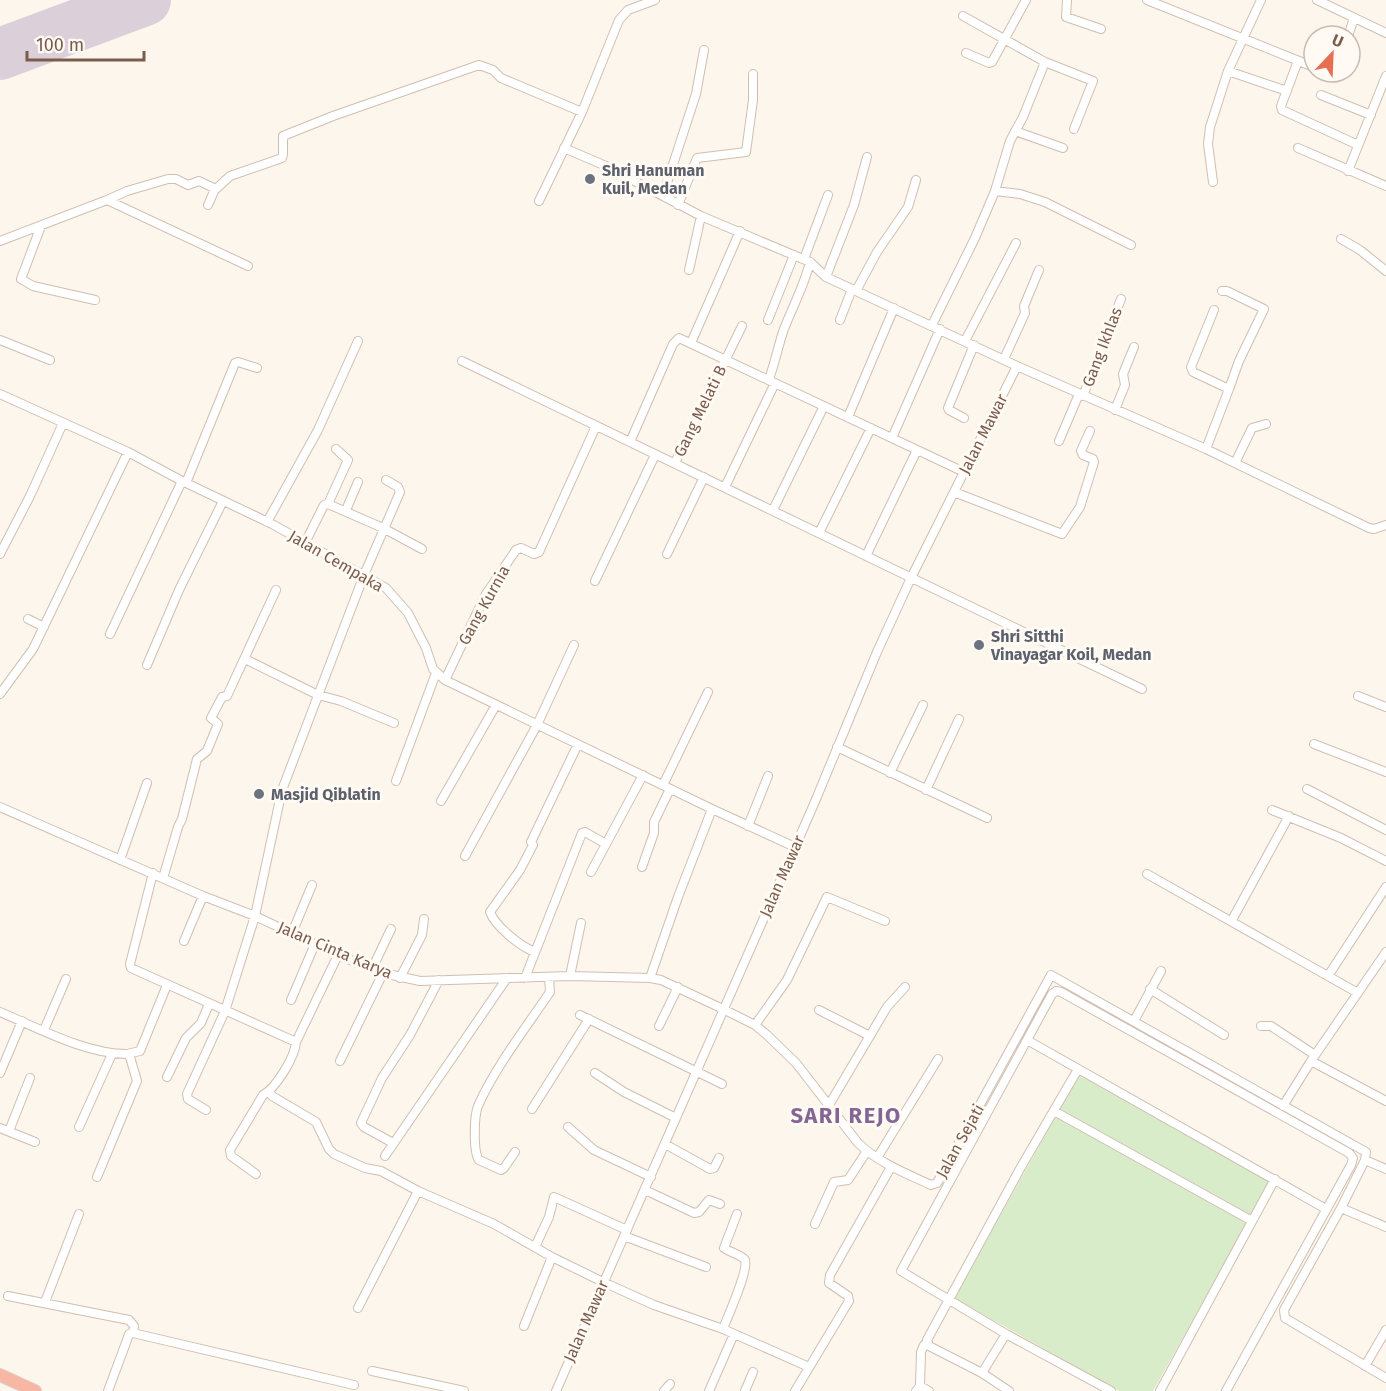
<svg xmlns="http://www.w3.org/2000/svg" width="1386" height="1391" font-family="'Fira Sans',sans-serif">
<rect width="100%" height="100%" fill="#fdf6ec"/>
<path fill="#d8ecc9" d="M1080,1073L1271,1181L1153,1391H1119L954,1298Z"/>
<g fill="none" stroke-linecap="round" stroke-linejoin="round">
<path stroke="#dbcfda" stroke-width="52" d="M0,54L145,0"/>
<defs>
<path id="minor" d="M1067,0L1066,17L1101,29
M1147,0L1314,67
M1317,0L1386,33
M963,16L1045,62L1093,81L1074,129
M1348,36L1354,18
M966,53L989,63L992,62L1026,0
M1298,61L1281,106L1282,110L1358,145
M1228,71L1287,91
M1321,95L1371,115
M1015,131L1063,148
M564,148L606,166L701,216L810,262L826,277L1017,366L1206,449L1369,528L1374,529L1386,525
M1298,148L1386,186
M1348,171L1386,76
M1213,182L1208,144L1210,127L1228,71L1261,0
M995,191L1020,194L1045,202L1131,245
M663,195L696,94L704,50
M107,200L127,191L168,179H176L188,185L199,181L216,189L230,176L282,158L283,154V136L333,116L479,65L493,70L501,78L582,112
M539,201L582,112L619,20L628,10L655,0
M208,205L215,189
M678,205L697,158L746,152L753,100V74
M41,226L21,279L33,286L95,300
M1341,239L1360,250L1386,271
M0,241L107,200L248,266
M804,259L828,195
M689,270L701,216
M826,277L854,205L867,157
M856,291L877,252L908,207L916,180
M1222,291H1227L1264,309L1239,361L1229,389
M768,320L794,255
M840,320L852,289
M932,325L975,238L995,191L1010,141L1023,117L1045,62
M0,340L50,360
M965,341L1016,243
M691,343L740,231
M1004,359L1025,313L1024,306L1039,270
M462,361L1142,689
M769,379C775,363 778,346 784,329C793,306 804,286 810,262
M0,394L128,452L182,481L272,524L386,588L408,613L426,648L433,669L445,680L712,809L795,847
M1083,396L1121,299
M1115,410L1125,385L1123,374L1134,347
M848,417L894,308
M964,418L949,410L948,408L974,345
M892,438L940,329
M1059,441L1079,394
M630,442L673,344L679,338L964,472
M336,449L348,460L328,504L383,528L422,549
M1206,449L1229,389L1193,372L1191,367L1214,310
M675,463L742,326
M1235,463L1252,428L1266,424
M186,483L235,363L238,362L257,368
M725,487L775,383
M954,492L1062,534L1080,507L1094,462L1093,459L1083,455L1081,451L1090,431
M346,510L358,482
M773,510L824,406
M267,522L318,430L358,341
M819,533L871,428
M305,543L324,505L328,504
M0,554L30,496L63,423
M667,554L704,477
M866,556L917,450
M595,581L655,455
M28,619L44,627
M110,634L182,481
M245,659L318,695L341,701L394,723
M147,665L179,590L223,501
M445,680L486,594L516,550L521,548L534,554L539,552L596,426
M0,694L33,649L128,452
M1358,696L1386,707
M1314,744L1386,772
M837,747L987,818
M890,773L923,705
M396,781L436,673
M663,785L708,692
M1307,789L1386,830
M926,790L959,719
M441,801L496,705
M0,807L203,896L255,916L338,955L383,973L420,981L570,976L650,978L661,980L723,1009L755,1025L767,1035L796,1063L858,1143C879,1163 905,1173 931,1185L937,1183L1051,975L1366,1152L1365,1160L1341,1208L1284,1310L1285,1318L1386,1378
M1272,810L1341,838L1386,861
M748,826L768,776
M465,856L537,725L574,645
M120,860L147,783
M642,867L654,833V822L670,789
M591,872L643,775
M153,873L130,964L131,968L296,1042
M1147,874L1358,993
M163,878L178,827L182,819L197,759L207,751L218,724L211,718L222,697L227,696L276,590
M1232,920L1289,816
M292,933L312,885
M184,941L203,896
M535,952C521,947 495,926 490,912L520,870L533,845L531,842L578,744
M372,969L391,929
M570,976L581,923
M1328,976L1386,887
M400,978L422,935L424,919
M525,978L582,833L585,832L606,844
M650,978L678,897L712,809
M1150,989L1224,1035
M291,1000L315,944
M819,1010L870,1036
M0,1012C38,1028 86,1054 127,1054L130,1057L137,1081L97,1177
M580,1015L722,1084
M1134,1021L1161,971
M755,1025L787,980L827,897L885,921
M659,1026L678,987
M1261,1026H1271L1315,1055
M44,1030L66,979
M1027,1040L1326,1209
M127,1054L140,1051L167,985
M340,1061L383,973
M1311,1061L1386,1101
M0,1073L22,1021
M595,1073L624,1092L676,1118
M167,1077L186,1038L201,1023L209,1004
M270,1092L272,1096L316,1122L329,1149L334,1154L365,1168L381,1171L418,1191L494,1224L552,1257L603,1282L654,1305L723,1329L809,1367
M829,1105L887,1007L905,987
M1283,1106L1311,1061L1386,952
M532,1109L589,1019
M206,1110L188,1099L187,1094L225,1011L255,916L282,790L364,575L400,492L398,487L386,480
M1054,1111L1252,1221
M79,1127L112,1054
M568,1127L594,1150L651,1177
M0,1128L35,1142
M9,1131L30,1078
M393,1143L364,1127L361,1123L382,1078L410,1035L439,980
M665,1144L710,1169L714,1168L719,1158
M515,1152L504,1168L501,1170L479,1160C473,1152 474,1116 478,1106C494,1069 527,1026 550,992L549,977
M385,1156L507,978
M877,1158L938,1059
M1365,1160L1386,1169
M256,1174L231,1156L230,1150L263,1095C276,1088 295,1057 296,1042L338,955
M645,1190L694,1213L699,1212L709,1200L720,1204
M1341,1208L1386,1227
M815,1224L834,1182L848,1180L867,1151
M624,1236L706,1267
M535,1247L549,1217L554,1197L627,1230
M8,1296L129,1320L134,1326L133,1333L354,1385
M45,1302L79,1214
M358,1308L418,1191
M524,1326L552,1257
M723,1329C727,1318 749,1270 745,1260C742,1255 729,1252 724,1248L737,1214
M1365,1366L1386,1330
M372,1371L464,1391
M982,1373L1006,1334
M920,1386L921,1352L924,1345L927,1343
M108,1391L127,1340L129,1334L133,1333
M556,1391L814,804L877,652L911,578L1017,366
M664,1391L670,1384
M709,1391L734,1334
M745,1391L753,1372
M795,1391L849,1301L848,1296L829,1283L830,1275L891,1167
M916,1391L920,1386L929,1391
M1009,1391L982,1373L929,1346L927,1340L1021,1167L1078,1069
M1111,1391L1006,1334L901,1271L1052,994L1056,991L1061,992L1349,1153L1353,1158L1351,1165L1226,1391
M1160,1391L1275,1179"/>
<path id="highway" d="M0,1375L35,1391"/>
</defs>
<use href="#minor" stroke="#d1beb0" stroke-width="10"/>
<use href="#highway" stroke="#dad1cd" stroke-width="14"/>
<use href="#minor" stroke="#fff" stroke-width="8"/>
<use href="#highway" stroke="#f7b7a3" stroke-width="12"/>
</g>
<g fill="#6b7280" stroke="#fffaf3" stroke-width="2">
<circle cx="590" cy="179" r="6"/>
<circle cx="979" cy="645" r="6"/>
<circle cx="259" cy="794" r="6"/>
</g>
<g text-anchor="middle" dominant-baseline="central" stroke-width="6" stroke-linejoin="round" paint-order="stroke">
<g font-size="16" font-weight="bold" fill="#5b616d" stroke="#fffaf3" text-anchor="start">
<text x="602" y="170">Shri Hanuman<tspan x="602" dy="18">Kuil, Medan</tspan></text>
<text x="991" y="636">Shri Sitthi<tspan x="991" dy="18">Vinayagar Koil, Medan</tspan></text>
<text x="271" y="794">Masjid Qiblatin</text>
</g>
<g font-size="16" fill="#7a5c4d" stroke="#fffaf3">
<text transform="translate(1102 347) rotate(-69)">Gang Ikhlas</text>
<text transform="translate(700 411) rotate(-64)">Gang Melati B</text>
<text transform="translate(983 434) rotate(-63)">Jalan Mawar</text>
<text transform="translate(336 561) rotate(30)">Jalan Cempaka</text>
<text transform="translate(484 605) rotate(-61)">Gang Kurnia</text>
<text transform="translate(782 876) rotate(-66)">Jalan Mawar</text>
<text transform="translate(335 950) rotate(23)">Jalan Cinta Karya</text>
<text transform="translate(960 1141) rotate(-61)">Jalan Sejati</text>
<text transform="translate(586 1321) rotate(-66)">Jalan Mawar</text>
</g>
<g font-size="22" font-weight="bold" letter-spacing="1.5" fill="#846695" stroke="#fffaf3">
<text x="846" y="1115">SARI REJO</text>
</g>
</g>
<g transform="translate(1332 54) rotate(23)"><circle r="28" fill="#fffaf3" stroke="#cabbb1" stroke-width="1.5"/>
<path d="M0-4.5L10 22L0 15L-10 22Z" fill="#e76f51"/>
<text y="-9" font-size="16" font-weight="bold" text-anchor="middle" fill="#7a5c4d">U</text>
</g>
<path d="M27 51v9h117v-9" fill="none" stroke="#7a5c4d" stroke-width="3"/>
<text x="36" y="51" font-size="18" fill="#7a5c4d" stroke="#fffaf3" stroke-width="4.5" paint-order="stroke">100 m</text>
</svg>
